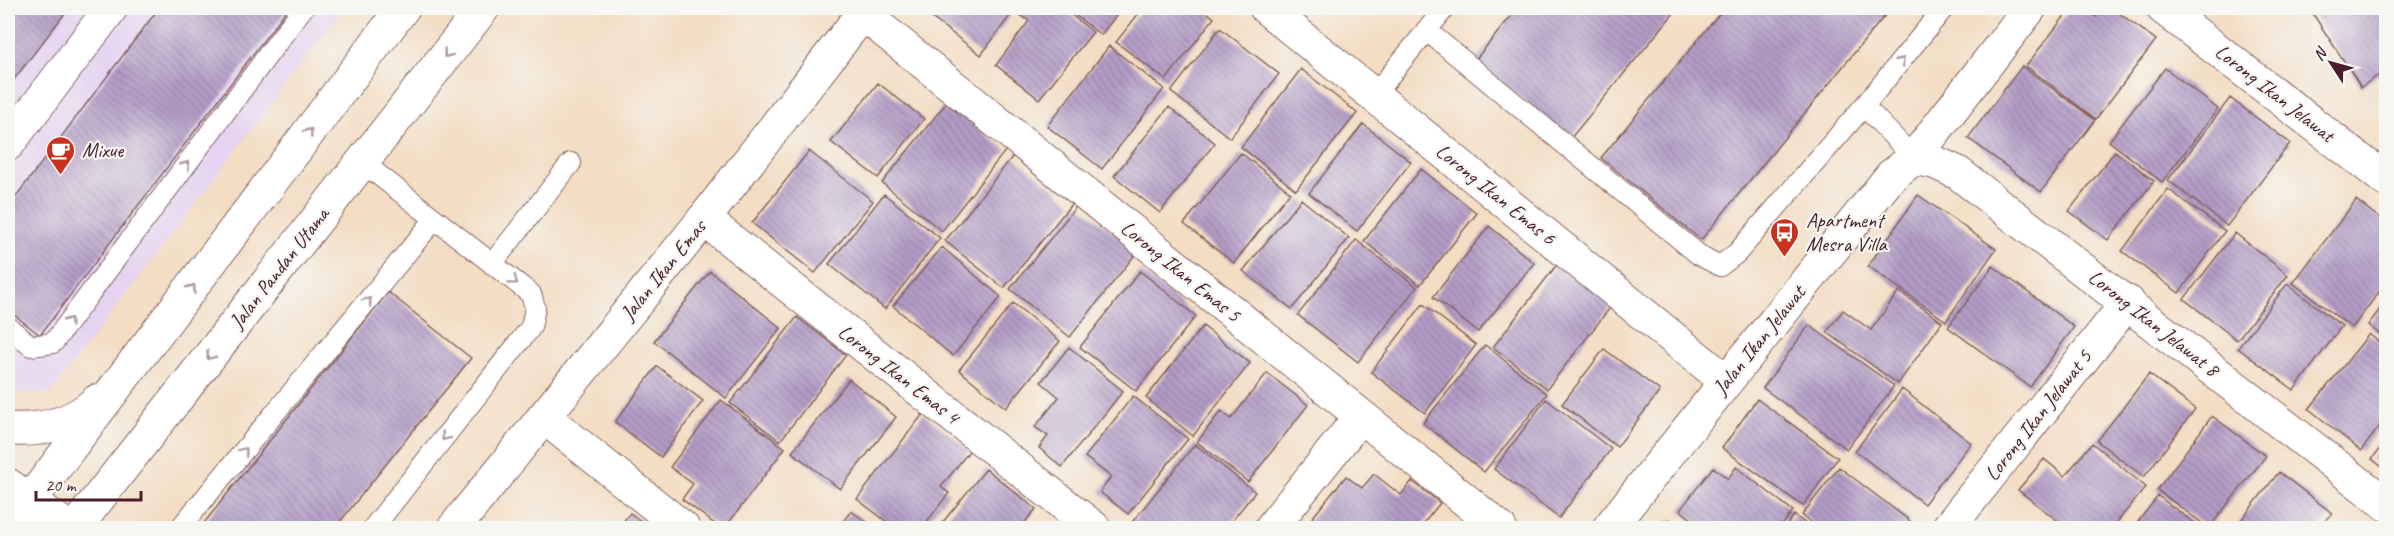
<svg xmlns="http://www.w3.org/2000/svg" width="2394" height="536" font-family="Caveat,sans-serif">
<defs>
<pattern id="building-back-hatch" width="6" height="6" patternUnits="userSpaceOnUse" patternTransform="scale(1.5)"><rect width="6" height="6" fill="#b29cc6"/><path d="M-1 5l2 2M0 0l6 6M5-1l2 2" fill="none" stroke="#937fa1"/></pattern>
</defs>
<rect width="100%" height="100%" fill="#f6f6f2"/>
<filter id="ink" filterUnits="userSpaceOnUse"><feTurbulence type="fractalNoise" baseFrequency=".0167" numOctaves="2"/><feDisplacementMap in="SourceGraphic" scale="12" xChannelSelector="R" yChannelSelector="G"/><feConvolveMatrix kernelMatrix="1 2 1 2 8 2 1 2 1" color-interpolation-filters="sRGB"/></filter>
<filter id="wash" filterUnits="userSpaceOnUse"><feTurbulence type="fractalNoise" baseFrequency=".008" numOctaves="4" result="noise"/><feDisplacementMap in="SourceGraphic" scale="24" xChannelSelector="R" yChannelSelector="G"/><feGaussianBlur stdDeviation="1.35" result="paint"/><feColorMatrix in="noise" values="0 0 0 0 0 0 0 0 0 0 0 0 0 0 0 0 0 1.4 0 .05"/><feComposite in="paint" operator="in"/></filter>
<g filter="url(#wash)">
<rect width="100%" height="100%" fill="#f3ddc3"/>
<path fill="#e5d3f1" d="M8,8H344L50,394L14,393L8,388Z"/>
<g id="blocks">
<path fill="url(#building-back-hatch)" d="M8,8H69L8,87Z
M159,8H288L40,335L8,310V207Z
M939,8H1016L981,55L932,18Z
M1026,8H1062L1093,32L1039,99L996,65L1029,21L1020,15Z
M1066,8H1122L1101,35Z
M1143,8H1201L1214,18L1166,80L1116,42Z
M1518,8H1678L1570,139L1475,60Z
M1724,8H1891L1701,240L1601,158Z
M2071,8H2083L2096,17L2103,8H2112L2156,40L2096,119L2026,66Z
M2309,8H2386V70L2361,87Z
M1220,28L1279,74L1230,138L1171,92Z
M1109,46L1164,89L1102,169L1047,126Z
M2022,66L2095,120L2041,192L1968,138Z
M2165,68L2218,109L2162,182L2109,141Z
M1301,69L1357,113L1296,190L1241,147Z
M878,83L924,119L878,178L831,142Z
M2230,98L2290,143L2227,226L2168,180Z
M946,103L1006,150L942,231L882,183Z
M1169,107L1215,143L1160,213L1114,176Z
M1363,124L1411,162L1357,231L1309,193Z
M809,151L873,201L815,273L752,223Z
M2115,151L2154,181L2108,240L2069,211Z
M1241,153L1290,192L1234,263L1184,224Z
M1013,156L1072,203L1004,288L945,241Z
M1421,169L1477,213L1420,285L1364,241Z
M2168,189L2225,231L2179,293L2122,251Z
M884,194L940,238L885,309L829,264Z
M1918,195L1996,249L1946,321L1868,266Z
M1301,199L1349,238L1292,309L1243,271Z
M2356,200L2386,223V283L2352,328L2293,283Z
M1078,204L1138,251L1070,337L1010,289Z
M1489,226L1534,263L1478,332L1433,297Z
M2235,233L2288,275L2237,340L2184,299Z
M1356,240L1417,287L1358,362L1298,315Z
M942,247L1001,297L953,356L893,306Z
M1559,262L1613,304L1547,389L1493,347Z
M1993,266L2074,327L2030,387L1948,327Z
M710,271L781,328L726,398L654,341Z
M1140,271L1196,316L1136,391L1080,347Z
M2287,284L2342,326L2294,390L2238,348Z
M1899,291L1942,322L1898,384L1827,332L1843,310L1871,330Z
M388,292L471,358L335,528H200Z
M2386,301V339L2368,325Z
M1013,303L1060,341L1006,408L959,370Z
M1423,304L1476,345L1425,413L1371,372Z
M797,317L846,355L780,441L730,403Z
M1809,325L1894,386L1847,449L1763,388Z
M1203,326L1250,363L1193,436L1146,398Z
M2369,334L2386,348V418L2361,451L2309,409Z
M1485,345L1547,394L1484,472L1423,423Z
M1069,347L1123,391L1062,467L1039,448L1048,436L1035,427L1059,397L1041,382Z
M1604,349L1660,391L1617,447L1562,404Z
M657,366L703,401L661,457L615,422Z
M1267,373L1308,405L1248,482L1197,442L1221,411L1231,419Z
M2149,374L2195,409L2144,477L2097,441Z
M849,379L896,417L840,489L792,452Z
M1902,389L1971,443L1924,504L1855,451Z
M1133,396L1188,439L1128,514L1100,492L1111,477L1085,457Z
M1546,399L1611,449L1559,518L1494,469Z
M1757,399L1838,458L1803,506L1722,448Z
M721,400L785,448L725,528H720L682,499L693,484L670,467Z
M923,414L970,450L941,487L949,493L922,528H895L857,499Z
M2212,416L2266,456L2209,528L2157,490Z
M2386,440V470L2372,459Z
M2092,443L2146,487L2112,528H2058L2062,524L2018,490L2044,459L2065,476Z
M1195,444L1255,492L1226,528H1131L1129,526Z
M1713,467L1728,479L1736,467L1793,511L1780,528H1703L1680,510Z
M1839,467L1910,521L1905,528H1819L1802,515Z
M986,469L1036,509L1020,528H938Z
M2279,472L2332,513L2320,528H2235Z
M1374,474L1401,495L1412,481L1440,503L1420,528H1304L1346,476L1362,488Z
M2158,496L2201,528H2133Z
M851,511L875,528H838Z
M630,513L650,528H618Z
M1794,515L1812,528H1785Z
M1669,519L1682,528H1662Z"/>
</g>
</g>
<g filter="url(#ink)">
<use href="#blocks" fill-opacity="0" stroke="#856260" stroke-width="1.5"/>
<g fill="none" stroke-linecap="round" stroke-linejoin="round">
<defs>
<path id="lane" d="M1426,30L1699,255L1720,266L1737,253L1864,106L1944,8
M1374,95L1445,8
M1864,106L1914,158
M362,162L531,294L535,308L531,327L373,528
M492,264L571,163
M8,327L31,346L53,343L303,8
M180,528L434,220"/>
<path id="street" d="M1266,8L1726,381
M2163,8L2386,180
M862,13L1500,528
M8,144L111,8
M1914,158L1934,162L1958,173L2386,504
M704,219L1094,528
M544,417L683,528
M1271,528L1361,416
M1609,528L1891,176L1914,158L2030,8
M1948,528L2128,302"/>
<path id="secondary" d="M8,429C40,431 72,425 97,401
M8,485L68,528
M9,528L403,8
M75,528L483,8
M454,528L704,219L867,8"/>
</defs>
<use href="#lane" stroke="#856260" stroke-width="22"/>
<use href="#street" stroke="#856260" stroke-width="35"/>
<use href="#secondary" stroke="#856260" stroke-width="35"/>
<use href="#lane" stroke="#fff" stroke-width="20"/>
<use href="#street" stroke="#fff" stroke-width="33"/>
<use href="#secondary" stroke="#fff" stroke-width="33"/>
</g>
<defs><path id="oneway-chevron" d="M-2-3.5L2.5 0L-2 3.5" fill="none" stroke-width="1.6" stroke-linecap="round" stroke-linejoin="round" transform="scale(1.5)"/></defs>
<g stroke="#ae9aa0">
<use href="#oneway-chevron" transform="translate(447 54) rotate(128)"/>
<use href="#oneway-chevron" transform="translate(1901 61) rotate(-51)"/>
<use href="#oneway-chevron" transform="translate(309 132) rotate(-53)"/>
<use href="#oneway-chevron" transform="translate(186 165) rotate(-53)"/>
<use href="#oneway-chevron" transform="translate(514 281) rotate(37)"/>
<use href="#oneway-chevron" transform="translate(192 288) rotate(-53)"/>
<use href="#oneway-chevron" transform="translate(368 301) rotate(-50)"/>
<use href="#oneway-chevron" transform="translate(69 321) rotate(-53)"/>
<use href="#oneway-chevron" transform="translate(210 356) rotate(128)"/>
<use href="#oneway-chevron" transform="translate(445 437) rotate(128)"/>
<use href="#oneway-chevron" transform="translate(244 451) rotate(-50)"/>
</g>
</g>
<defs>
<symbol id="cafe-pin" viewBox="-11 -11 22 30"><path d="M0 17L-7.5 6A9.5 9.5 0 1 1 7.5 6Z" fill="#c8321e" stroke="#f6f6f2"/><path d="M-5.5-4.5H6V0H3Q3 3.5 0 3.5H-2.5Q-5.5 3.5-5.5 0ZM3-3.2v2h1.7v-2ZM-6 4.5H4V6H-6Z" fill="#fff"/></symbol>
<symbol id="bus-pin" viewBox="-11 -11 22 30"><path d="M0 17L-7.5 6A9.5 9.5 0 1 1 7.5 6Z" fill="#c8321e" stroke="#f6f6f2"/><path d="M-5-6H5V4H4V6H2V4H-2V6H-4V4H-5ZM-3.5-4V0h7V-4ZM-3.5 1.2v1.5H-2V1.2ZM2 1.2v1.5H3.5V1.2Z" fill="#fff"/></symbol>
</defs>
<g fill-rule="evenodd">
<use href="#cafe-pin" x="44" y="134" width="33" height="45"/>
<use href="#bus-pin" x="1768" y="216" width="33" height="45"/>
</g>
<g text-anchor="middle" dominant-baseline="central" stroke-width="4.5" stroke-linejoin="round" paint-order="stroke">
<g font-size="21" fill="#4a1f2b" stroke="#f6f6f2">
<text transform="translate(2275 93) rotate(38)">Lorong Ikan Jelawat</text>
<text transform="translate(1496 194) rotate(39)">Lorong Ikan Emas 6</text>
<text transform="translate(279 268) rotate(-52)">Jalan Pandan Utama</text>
<text transform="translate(663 270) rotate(-51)">Jalan Ikan Emas</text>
<text transform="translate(1181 271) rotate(39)">Lorong Ikan Emas 5</text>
<text transform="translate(2154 323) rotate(38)">Lorong Ikan Jelawat 8</text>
<text transform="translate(1759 340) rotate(-51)">Jalan Ikan Jelawat</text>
<text transform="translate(899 374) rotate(38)">Lorong Ikan Emas 4</text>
<text transform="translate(2038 415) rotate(-52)">Lorong Ikan Jelawat 5</text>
</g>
<g font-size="21" fill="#4a1f2b" stroke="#f6f6f2" text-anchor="start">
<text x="82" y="150">Mixue</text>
<text x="1806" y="220">Apartment<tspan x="1806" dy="24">Mesra Villa</tspan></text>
</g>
</g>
<rect width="2394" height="536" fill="none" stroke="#f6f6f2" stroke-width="30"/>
<g transform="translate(2331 63) rotate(306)" stroke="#f6f6f2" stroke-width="4.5" paint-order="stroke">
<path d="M0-4.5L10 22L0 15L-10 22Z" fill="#4a1f2b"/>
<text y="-9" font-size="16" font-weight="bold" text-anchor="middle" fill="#4a1f2b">N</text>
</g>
<path d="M36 491v9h105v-9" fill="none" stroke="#4a1f2b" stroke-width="3"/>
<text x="45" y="491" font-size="18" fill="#4a1f2b" stroke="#f6f6f2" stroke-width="4.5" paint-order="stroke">20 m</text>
</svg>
